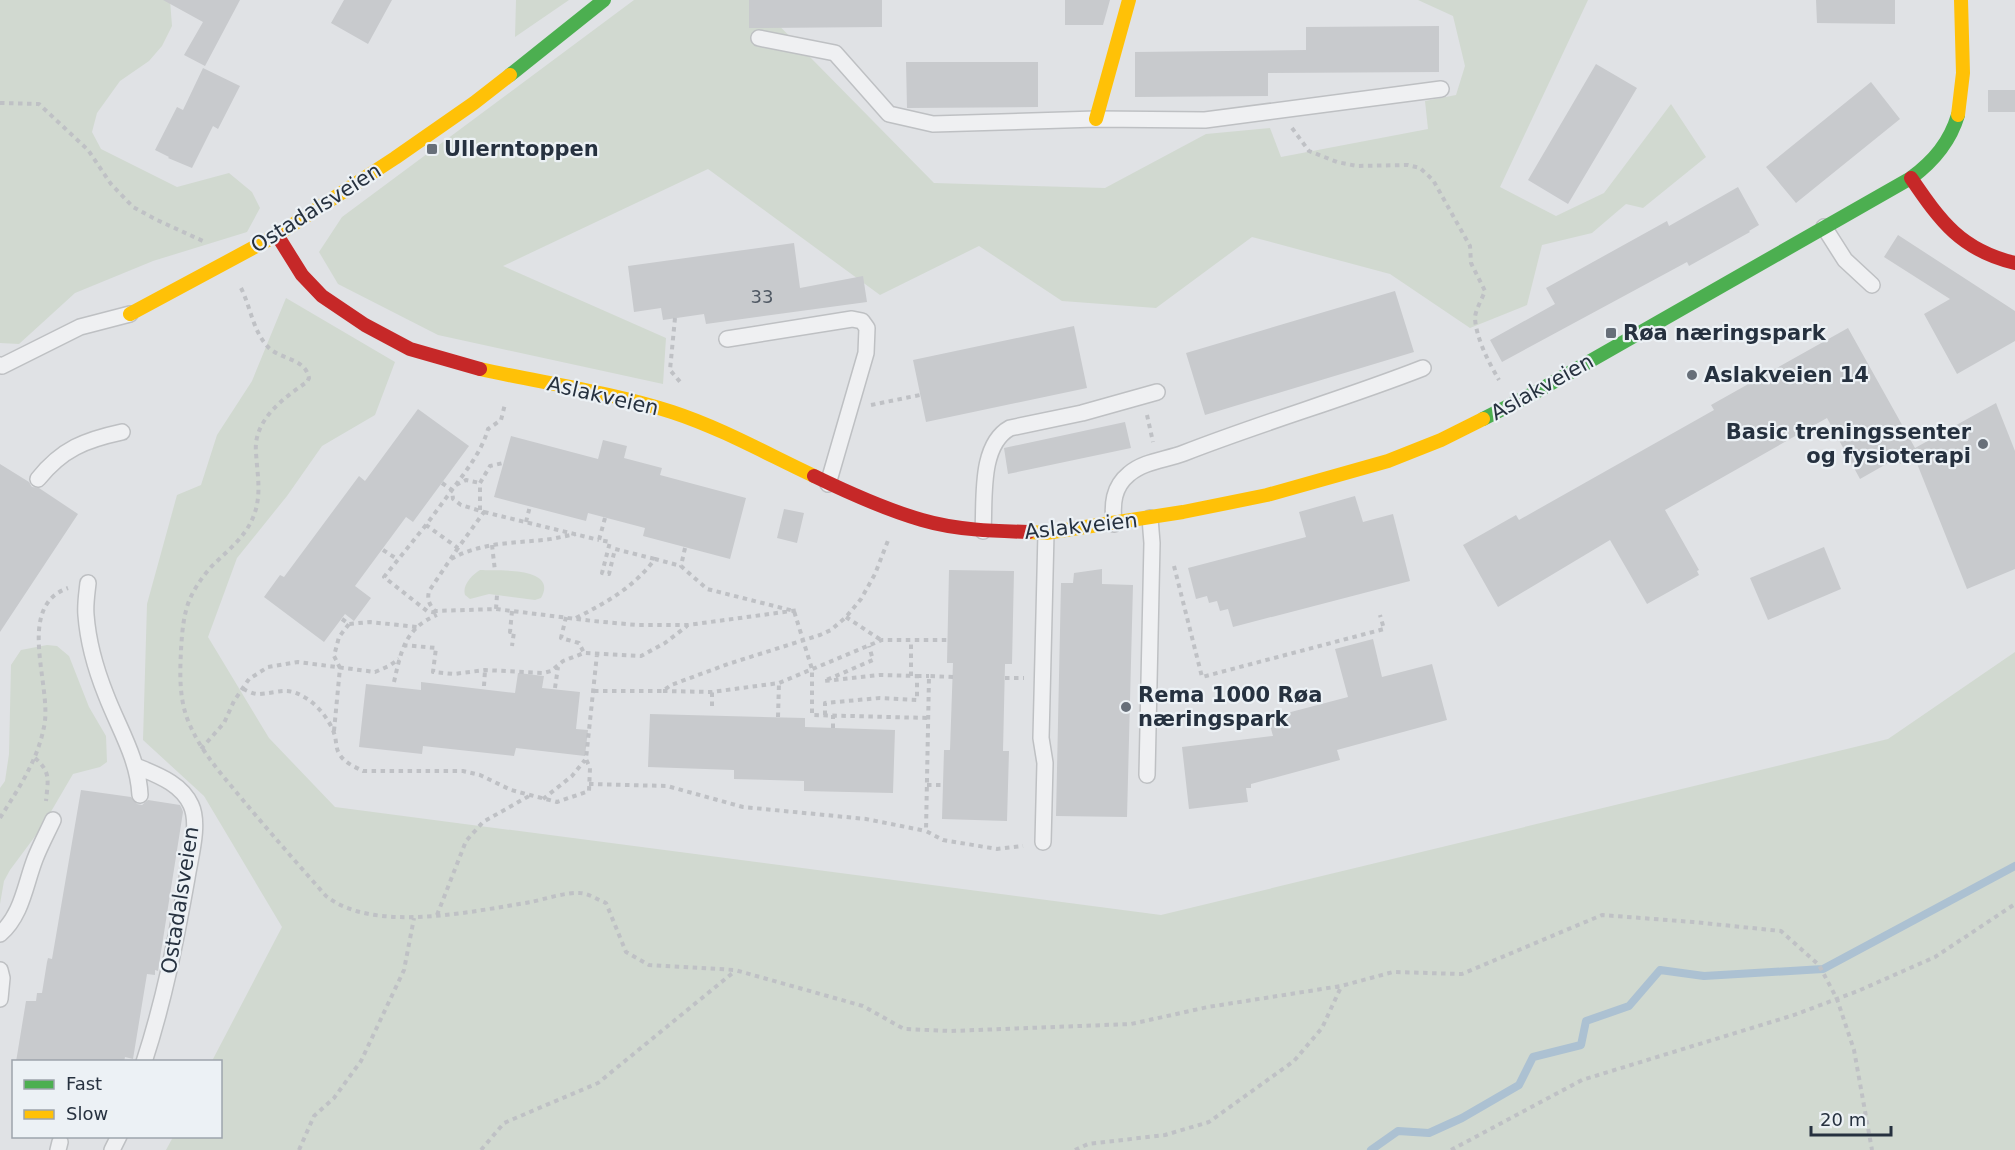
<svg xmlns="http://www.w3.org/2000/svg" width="2015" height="1150" font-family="'DejaVu Sans',sans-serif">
<rect width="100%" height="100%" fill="#e0e2e5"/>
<path fill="#d1d9d0" d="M0,0H170L172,26L162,46L149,61L120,81L97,113L92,132L101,149L177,187L229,173L252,192L260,208L247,232L153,261L75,293L19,344L0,343Z
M516,0H569L515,37Z
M634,0H754L934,183L1105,188L1206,134L1270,128L1281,157L1428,129L1425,101L1456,95L1465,66L1453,16L1418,0H1588L1500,187L1556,216L1604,193L1671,104L1706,157L1643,208L1626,204L1592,233L1542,245L1527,305L1470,328L1390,274L1252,237L1156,308L1062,301L979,246L880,295L708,169L503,266L666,338L663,384L438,335L338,284L319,252L342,217Z
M286,298L395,362L375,415L322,446L287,496L237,558L208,637L269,738L335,807L1161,915L1888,739L2015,652V1150H166L173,1137L220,1136V1062L212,1061L282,927L204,796L143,740L147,604L177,495L201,485L217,435L252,381Z
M480,570C497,571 559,566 541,598L535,600L489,594L470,599L465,595C462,585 472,575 480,570Z
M47,645L57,646L69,656L89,707L106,736L107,762L100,767L73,774L42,827L10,870L4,881L0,904V788L5,781L9,754L11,665L21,650Z"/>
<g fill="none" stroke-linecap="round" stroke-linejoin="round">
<path stroke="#acc1d2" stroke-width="8" d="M1371,1150L1398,1131L1429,1133L1462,1118L1519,1085L1533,1057L1581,1045L1586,1021L1629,1006L1660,970L1704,976L1823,969L2015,866"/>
</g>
<path fill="#c8cacd" d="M163,0H240L205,66L184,55L203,22Z
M344,0H392L368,44L331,23Z
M749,0H882V27L749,28Z
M1065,0H1110L1103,25H1065Z
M1816,0H1895V24L1817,23Z
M1439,26V72L1268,73V96L1135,97V52L1306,50V27Z
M906,62H1038V107L907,108Z
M1596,64L1637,88L1568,204L1528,180Z
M203,68L240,86L218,129L213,126L192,168L168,158L169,157L155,150L177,107L183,110Z
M1871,82L1900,119L1796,203L1766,167Z
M1988,90H2015V112H1988Z
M1738,187L1759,225L1749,231L1750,232L1689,266L1687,262L1502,362L1490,340L1555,304L1546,288L1667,221L1669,226Z
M1898,235L2015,311V341L1957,374L1924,314L1950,299L1884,257Z
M794,243L800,288L863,276L867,302L706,324L704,314L663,320L661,308L634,312L628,266Z
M1395,291L1414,352L1205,415L1186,353Z
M1074,326L1087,388L926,422L913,360Z
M1848,328L1915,448L1996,403L2015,451V569L1967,589L1914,456L1900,464L1897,458L1860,479L1827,418L1665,510L1699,570L1697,571L1699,575L1647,604L1610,540L1498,607L1463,545L1516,515L1519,520L1714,410L1711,405Z
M418,409L469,446L413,522L406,517L355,586L371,598L354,621L345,614L324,642L264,597L280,575L284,577L359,476L365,481Z
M1125,422L1131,448L1008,474L1004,448Z
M511,436L598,459L603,440L627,446L624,458L662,468L660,475L746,498L730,559L643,536L645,528L588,513L586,521L494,497Z
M0,464L29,482L32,487L39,488L78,514L0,632Z
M1355,496L1363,522L1393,514L1410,581L1233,627L1228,609L1220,611L1217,601L1209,603L1207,596L1196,599L1188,568L1306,537L1299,512Z
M784,509L804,513L797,543L777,538Z
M1824,547L1841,589L1768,620L1750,578Z
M1102,569V584L1133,585L1127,817L1056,816L1061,583H1073L1074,573Z
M949,570L1014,571L1012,664H1005L1003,751H1009L1007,821L942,819L944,750H950L953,663H947Z
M1373,639L1382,677L1432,664L1447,720L1337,750L1340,760L1251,784V788H1246L1248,802L1189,809L1182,747L1273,736L1268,718L1348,697L1335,649Z
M518,673L544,676L542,688L580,692L576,729L588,730L585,756L516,748L514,756L423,746L422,754L359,747L366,684L421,690V682L515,693Z
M650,714L805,718V727L895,730L893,793L804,791V781L734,779V770L648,767Z
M81,790L131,797L137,804L142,805L148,800L180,805L182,809L183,812L158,971L155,970V975L147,974L133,1059L125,1057L124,1062H16L26,1001H36L37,993H42L47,962L48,958L52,959Z"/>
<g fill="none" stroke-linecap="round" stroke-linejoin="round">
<defs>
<path id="lane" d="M759,38L835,53L889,114L933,124L1096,119L1205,120L1441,89
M1824,227L1845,260L1872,285
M727,339L852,319L862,321L867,328L866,353L828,484
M0,365L2,366L80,327L130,314
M38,479C62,449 85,440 122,432
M1114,524C1112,504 1113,487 1129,474C1144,461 1166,460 1184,453C1263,422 1344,399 1423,368
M983,531C985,500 979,445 1010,428L1082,413L1157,392
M88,583C87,593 85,604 86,615C88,642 96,670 106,695C119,729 138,758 140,795
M136,766C157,775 181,783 191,805C200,824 190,858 187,878C176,940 164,1001 144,1062
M1147,775L1152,543L1150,518
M1043,842L1045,763L1041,738L1046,533
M0,934C22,915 25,885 35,859C40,846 47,833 53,820
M0,970L2,978L0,999
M58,1150L60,1142
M112,1150L119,1136"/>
</defs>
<use href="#lane" stroke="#bec0c3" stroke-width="18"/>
<path stroke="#bfc1c5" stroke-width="4" stroke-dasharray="4.5 4.5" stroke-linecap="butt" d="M0,103L39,104L88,150L111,184L133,207L157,220L203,241
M1292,128L1309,151L1337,162L1357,166L1408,165L1420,168L1433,180L1470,246L1471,263L1485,291C1482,299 1475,311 1475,318C1476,338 1489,363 1499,380
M241,288C251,308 253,332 269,348C282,360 305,358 309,378L307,382C283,398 253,421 256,452C257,473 262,494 254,515C246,537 227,551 211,567C202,577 194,589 189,601C183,617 182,634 181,650C180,672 179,696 187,718C198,747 217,769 237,793C266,828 296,862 326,896C374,934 474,911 531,902C545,899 566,892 580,893C588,893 598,900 606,903L626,952L649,965L735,970L863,1006L904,1029L951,1031L1131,1024L1208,1007L1341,986L1393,972L1462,974L1602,915L1693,922L1781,931L1819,965L1837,999L1854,1050L1872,1150
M675,318L670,370L681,383
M871,405L920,395
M1147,415L1153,442
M442,483L452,490L453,499L461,505L484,512L458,548L426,525L452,490C466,471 482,451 488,429L501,420L505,404
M456,485L466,480L480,483
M480,510V483L490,466L503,463
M484,512L599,540
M605,518L599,540L610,542L602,573L609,574L615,549L655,559
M526,522L530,506
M426,525L384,577L427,611L437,613
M492,545L495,571
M458,548L429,591C427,600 429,604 435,611L496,609L593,621L637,625H688L799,610
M685,548L681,566L707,589L794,611L812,669V715L928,718
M383,550L397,559
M451,559C480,543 511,543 543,540C554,539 565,536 576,534
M1174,566L1202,677L1384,629L1380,615
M496,609L497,595
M512,611L510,632H514L512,646
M566,617L561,638L579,643L584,653
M846,617L881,640
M576,618C607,602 633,588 655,559L681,566
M342,619L349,624L370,622L417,627
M403,645L436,648L433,672L454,674L485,670L543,673L551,671L563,661L584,653L641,656L665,643L687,626
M911,676V640
M917,676H929
M953,677L929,676L926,831L943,840L997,849L1023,846
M1005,678H1024
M394,682C401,651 405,628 437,615
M484,686L485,670
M555,688L558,667
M243,689C248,691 255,695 260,694C283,692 288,686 309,700C319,707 330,721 334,733C337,741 335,748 340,755C345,763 355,767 363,771H463L480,775L511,790L557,802L589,791L590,768L586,759L597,654
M594,691H663L671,685L728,664L820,635L831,630L846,617L861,599L875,574L889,538
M663,691L712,692L779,683L882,640H947
M712,706V692
M825,715V703L880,698L917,700V676L880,675L824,681L873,660L869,646
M778,717L779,683
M833,728V715
M334,731L340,668L334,656L339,637L349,624
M201,749L224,723L234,701L249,679L268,667L298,662L375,672L389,666L399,659
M35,758C51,772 48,780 46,801
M589,784L667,786L743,807L866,819L926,831
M927,785H943
M543,799L572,776L585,760
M0,818C18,789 37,762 44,727C53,687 14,607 68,588
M437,915L466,841L483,822L529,796
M299,1150L314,1116L334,1098L361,1061L404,970L414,918
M481,1150L504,1123L598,1083L735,971
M1075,1150L1088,1144L1165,1135L1209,1122L1294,1061L1322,1028L1341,987
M1451,1150L1582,1080L1794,1015L1858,991L1935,957L2015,904"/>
<use href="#lane" stroke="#eff0f2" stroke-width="15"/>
<path stroke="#4caf50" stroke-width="14" d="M510,75L604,0
M1483,419L1536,392L1911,178C1934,161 1950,142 1958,115"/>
<path stroke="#ffc107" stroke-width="14" d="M1958,115L1963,73L1961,0
M1096,119L1129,0
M130,314L277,235L395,158L474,103L510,75
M480,369C543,383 610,392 672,412C721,428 767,454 814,476
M1029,532L1046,533L1183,512L1267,495L1388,461L1441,440L1483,419"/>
<path stroke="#c62828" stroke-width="14" d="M1911,178C1941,222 1961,250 2015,263
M277,235L302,275L322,296L365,325L410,349L480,369
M814,476C849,493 884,509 922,520C956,530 993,531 1029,532"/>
</g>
<g fill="#676f79" stroke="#ecf1f5" stroke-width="2">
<rect x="426" y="143" width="12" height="12" rx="3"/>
<rect x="1605" y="327" width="12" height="12" rx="3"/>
<circle cx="1692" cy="375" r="6"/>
<circle cx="1983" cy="444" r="6"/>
<circle cx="1126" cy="707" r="6"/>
</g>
<g text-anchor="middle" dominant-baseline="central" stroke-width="4.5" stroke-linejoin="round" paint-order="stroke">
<g font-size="18" fill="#4f5863">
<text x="762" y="296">33</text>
</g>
<g font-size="21" font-weight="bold" fill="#26313f" stroke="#ecf1f5" text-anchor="start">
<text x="444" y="149">Ullerntoppen</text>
<text x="1623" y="333">Røa næringspark</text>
<text x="1704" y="375">Aslakveien 14</text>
<text x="1971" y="432" text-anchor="end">Basic treningssenter<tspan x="1971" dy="24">og fysioterapi</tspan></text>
<text x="1138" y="695">Rema 1000 Røa<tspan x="1138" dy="24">næringspark</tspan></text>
</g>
<g font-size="21" fill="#26313f" stroke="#ecf1f5">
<text transform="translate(316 208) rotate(-32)">Ostadalsveien</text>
<text transform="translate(1542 387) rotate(-29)">Aslakveien</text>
<text transform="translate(603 396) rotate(13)">Aslakveien</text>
<text transform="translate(1081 526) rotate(-6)">Aslakveien</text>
<text transform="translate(180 900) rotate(-81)">Ostadalsveien</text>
</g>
</g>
<rect x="12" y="1060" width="210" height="78" fill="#ecf1f5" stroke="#9da4ac" stroke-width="1.5"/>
<rect x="24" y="1080" width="30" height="9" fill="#4caf50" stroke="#9da4ac" stroke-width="1.5"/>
<text x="66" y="1090" font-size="18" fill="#26313f">Fast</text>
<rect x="24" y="1110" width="30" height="9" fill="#ffc107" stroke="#9da4ac" stroke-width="1.5"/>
<text x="66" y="1120" font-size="18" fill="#26313f">Slow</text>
<path d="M1811 1126v9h80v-9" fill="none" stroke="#26313f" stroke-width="3"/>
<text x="1820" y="1126" font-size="18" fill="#26313f" stroke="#ecf1f5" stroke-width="4.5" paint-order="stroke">20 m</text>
</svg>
